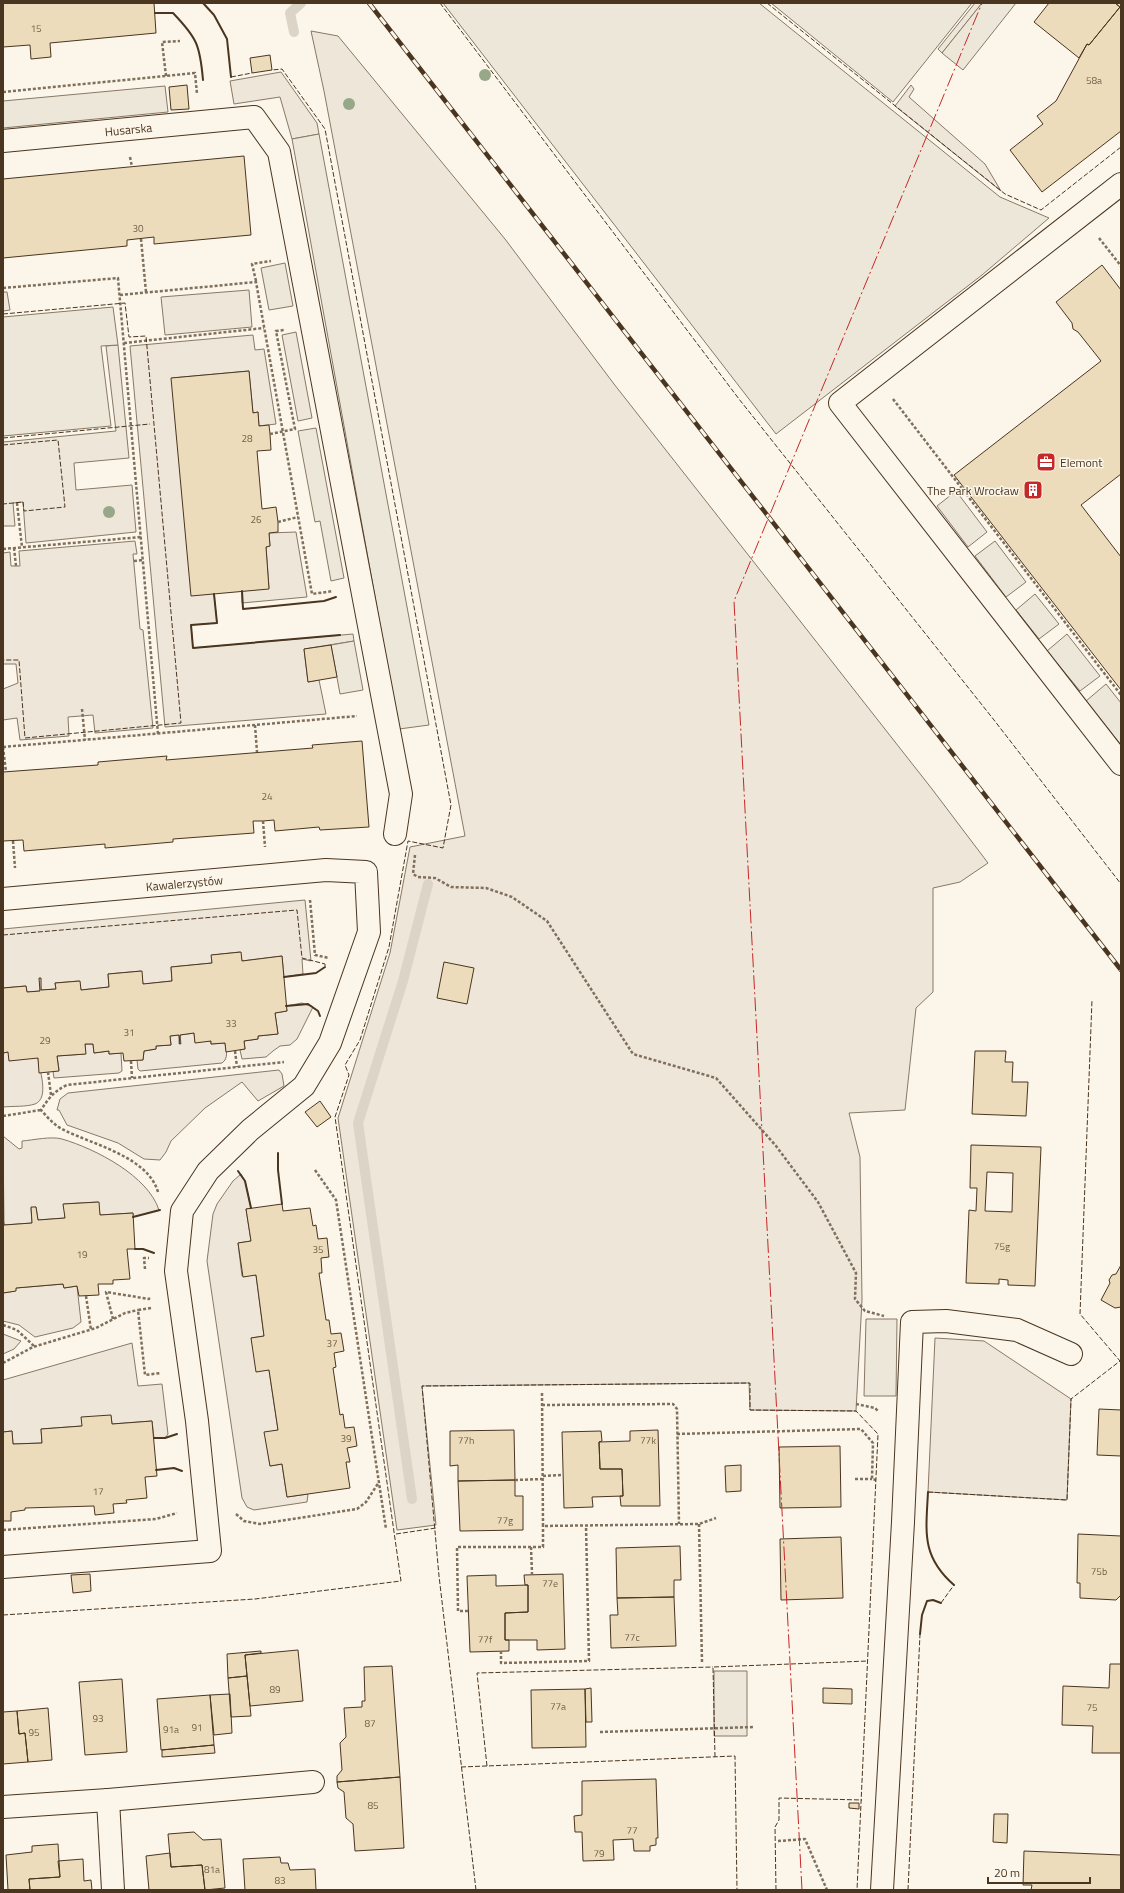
<svg xmlns="http://www.w3.org/2000/svg" width="1124" height="1893" font-family="'Titillium Web',sans-serif">
<rect width="100%" height="100%" fill="#fbf6e9"/>
<path fill="#ede6d9" stroke="#887966" d="M975,3H982L942,53L938,49Z
M311,31L338,36L505,239L614,384L932,789L988,863L960,882L933,888V992L916,1008L905,1110L849,1113L860,1157L862,1300L856,1411L750,1410L749,1383L422,1386L436,1525L397,1530L338,1118L390,953L410,847L465,836L324,91Z
M281,72L317,123L319,134L292,139L280,97L234,104L230,81Z
M911,85L914,89L909,97L985,164L1001,191L895,106Z
M249,290L252,327L165,335L161,297Z
M3,292H7L10,310L3,311Z
M296,332L312,418L298,421L282,335Z
M253,335L255,350L264,349L276,424L259,426L258,412L253,413L249,371L172,378L214,594L217,623L191,625L193,648L353,634L354,641L304,649L308,682L319,680L326,714L165,727L130,346Z
M118,345L129,458L74,463L76,490L132,485L136,532L26,543L23,502L13,503L15,526H3V442L116,431L106,346Z
M296,532L307,597L242,603V591L269,588L266,547L270,546L269,533Z
M135,541L137,554H133L140,629L143,630L153,728L95,733L93,715L68,717L69,736L20,740L17,718L3,720V689L18,683L16,664H3V553L10,552L11,566H20L19,551Z
M305,900L311,961L302,959L303,974L284,977L282,956L242,961L240,952L212,955V963L171,967L172,981L143,984L141,971L108,974L109,987L81,990L79,981L55,983L56,989L41,990L40,978V991L27,992L26,986L3,988V929Z
M302,1003L313,1007L297,1039L290,1045L280,1046L273,1051L266,1057L242,1059L240,1050L245,1049L244,1041L258,1039V1036L278,1034L275,1013L287,1011L286,1006Z
M194,1033L195,1042L211,1041V1044L225,1043C226,1051 229,1058 222,1063L140,1071L138,1069L137,1060H143L144,1051L156,1049V1046L171,1045L170,1036L179,1035V1044H181L180,1035Z
M85,1044H93L94,1053L109,1051V1054L121,1053L122,1071L119,1073L54,1078L53,1071L59,1070L57,1056L85,1054Z
M8,1052L38,1058C39,1069 50,1098 35,1104C26,1107 13,1106 3,1107V1053Z
M279,1070L282,1074L284,1086L258,1101L242,1082L205,1108L171,1141L166,1152L160,1160L144,1159L118,1143L67,1125L59,1110H57L60,1099L68,1093Z
M3,1136L19,1149L22,1148V1141C34,1140 51,1136 62,1139C96,1149 148,1176 159,1210L133,1217V1213L100,1215L98,1202L64,1204L65,1218L38,1220L36,1207L31,1208L32,1223L4,1225Z
M241,1174L245,1181L251,1208L246,1209L251,1241L238,1243L242,1276L256,1275L264,1336L251,1338L269,1370L278,1430L265,1433L270,1466L282,1464L287,1497L308,1494L307,1502L254,1510L247,1507L242,1498L207,1261L213,1214L217,1204L233,1181Z
M63,1284L64,1288L77,1286L81,1322L73,1328L35,1337L19,1325L3,1321V1293L15,1291L16,1288Z
M3,1334L21,1341L14,1349L3,1354Z
M935,1338L984,1341L1071,1399L1067,1500L928,1492Z
M132,1343L138,1386L162,1384L168,1434L165,1438H154L152,1421L112,1424L111,1416L82,1426L41,1429L42,1443L13,1444L12,1431L3,1432V1380Z"/>
<path fill="#ede7d9" stroke="#887966" d="M443,3H759L1000,197L1049,218L982,275L776,434Z
M771,3H972L893,102Z
M982,3H1016L963,70L942,53Z
M165,86L168,112L3,128V101Z
M319,134L429,725L399,729L292,139Z
M285,263L293,306L269,310L261,268Z
M113,307L118,345L101,346L111,426L3,436V317Z
M316,428L344,578L331,581L320,521L315,522L298,431Z
M956,491L987,532L968,547L937,506Z
M995,541L1026,582L1006,597L975,556Z
M1035,594L1059,624L1039,639L1016,610Z
M1067,634L1100,676L1080,691L1047,651Z
M354,641L363,690L340,694L331,645Z
M1106,684L1121,703V745L1086,701Z
M866,1319H897L896,1396H864Z
M714,1671H747V1736H714Z"/>
<g fill="none" stroke-linecap="round" stroke-linejoin="round">
<path stroke="#dcd4c6" stroke-width="10" d="M294,32L290,13L301,3
M412,1499L358,1123L403,981L428,884"/>
</g>
<path fill="#ecdcbc" stroke="#4a3520" fill-rule="evenodd" d="M3,3H154L156,33L50,43L51,57L31,59L30,45L3,47Z
M1049,3H1115L1120,7L1089,45L1087,44L1079,58L1034,22Z
M1115,3H1121V131L1042,192L1010,150L1043,124L1037,116L1056,101L1087,44L1089,45L1120,7Z
M270,55L272,70L252,73L250,58Z
M187,85L189,109L171,110L169,87Z
M244,156L251,235L154,244V237L127,240V246L3,258V179Z
M1102,265L1121,290V474L1081,505L1121,557V690L954,475L1101,361L1078,332L1073,329L1072,323L1056,302Z
M249,371L253,413L258,412L259,426L269,425L270,434L271,450L257,451L262,509L276,507L278,522V532L269,533L270,546L266,547L269,589L191,596L171,378Z
M331,645L337,677L308,682L304,649Z
M362,741L369,827L320,830L319,827L275,831L274,820L263,821H253L254,833L173,839V842L105,848V844L24,851L23,840L3,841V772L98,765V762L167,756L166,760L313,748L312,745Z
M241,952L242,961L282,956L287,1011L275,1013L278,1034L258,1036V1039L244,1041L245,1049L226,1052L225,1043L211,1044V1041L195,1043L194,1033L180,1035V1044L179,1035L170,1036L171,1045L156,1046V1049L144,1051L143,1060L124,1061L123,1053L109,1054V1051L94,1053L93,1044H85L86,1054L57,1056L59,1071L39,1073L38,1058L9,1061L8,1052L3,1053V988L26,986L27,992L40,991L39,978H41V990L56,989L55,983L80,981L81,990L109,987L108,974L142,971L143,984L172,981L171,967L212,963L211,955Z
M444,962L474,968L467,1004L437,998Z
M975,1051H1006L1005,1062H1013L1012,1082H1028L1026,1116L972,1114Z
M320,1101L331,1117L317,1127L305,1112Z
M971,1145L1041,1147L1035,1286L1008,1285V1280L999,1279V1284L966,1283L969,1210L976,1211L977,1188H970ZM987,1172L1013,1173L1012,1212L985,1211Z
M99,1202L100,1215L133,1213L135,1249H127L130,1279L113,1280V1284H98L99,1295L79,1296L77,1286L64,1288L63,1284L16,1288V1291L3,1293V1218L4,1225L32,1223L31,1207H36L38,1220L65,1218L63,1204Z
M282,1204L283,1211L310,1208L313,1226L316,1225L318,1239L327,1238L329,1257L321,1258L322,1273H319L326,1320H329L331,1334L341,1333L344,1351L334,1353L336,1367L333,1368L340,1415L343,1414L345,1428L354,1427L357,1446L347,1448L350,1462H346L350,1488L287,1497L282,1464L270,1466L264,1432L278,1430L269,1370L256,1372L251,1338L264,1336L256,1275L243,1277L238,1243L251,1241L246,1209Z
M1121,1265V1307L1115,1308L1101,1300L1110,1283L1109,1280L1112,1275L1116,1274Z
M1099,1409L1121,1410V1456L1097,1455Z
M111,1415L112,1424L152,1421L157,1476L145,1477L147,1498L126,1500L127,1503L113,1504L114,1513L95,1515L94,1506L25,1508V1510L11,1512V1521H3V1432L12,1431L13,1444L42,1443L41,1429L82,1426L81,1417Z
M514,1430L515,1480L458,1481V1465L450,1466V1431Z
M658,1430L660,1506H621L620,1496H623L622,1469H600L599,1442L630,1441V1431Z
M601,1431L602,1441L599,1442L600,1469H622L623,1496L592,1497L593,1507L564,1508L562,1432Z
M840,1446L841,1507L780,1508L779,1447Z
M741,1465V1491L726,1492L725,1466Z
M515,1480V1496H523V1530L460,1531L458,1481Z
M1078,1534L1121,1536V1595L1116,1600L1080,1598V1583H1077Z
M841,1537L843,1598L781,1600L780,1539Z
M680,1546L681,1580H674V1597L617,1598L616,1548Z
M90,1574L91,1591L73,1593L71,1575Z
M563,1574L565,1649L537,1650V1640H505V1613L528,1612V1585H525L524,1575Z
M496,1575V1586L528,1585V1612L505,1613V1640H509V1651L470,1652L467,1576Z
M674,1597L676,1646L611,1648L610,1615H618L617,1598Z
M298,1650L303,1701L250,1706L245,1655Z
M261,1651V1653L245,1655L247,1676L228,1678L227,1654Z
M1110,1664H1121V1753H1092L1093,1726L1062,1725L1063,1686L1109,1688Z
M392,1666L400,1777L337,1782V1776L342,1770L340,1743L346,1737L344,1708L362,1707V1701H365L364,1667Z
M247,1676L251,1716L231,1717L228,1678Z
M122,1679L127,1752L85,1755L79,1682Z
M591,1688L592,1722H586L585,1689Z
M823,1688L852,1689V1704L823,1703Z
M585,1689L586,1747L532,1748L531,1690Z
M230,1694L232,1733L214,1735L210,1695Z
M210,1695L214,1745L161,1750L157,1699Z
M48,1708L52,1760L28,1762L25,1733L19,1734L17,1711Z
M17,1711L19,1734L25,1733L28,1762L3,1764V1712Z
M214,1745L215,1753L162,1757V1750Z
M400,1777L404,1848L355,1851L353,1824L346,1818L344,1792L338,1788L337,1782Z
M656,1779L658,1838H656V1845L650,1846V1851H634L633,1839L613,1840L614,1860L583,1861L582,1832H575L574,1816L582,1815V1781Z
M849,1803H859V1809L849,1808Z
M994,1814H1008L1007,1843L993,1842Z
M194,1832L203,1840L221,1839L225,1888L205,1890L202,1865L171,1867L168,1834Z
M58,1844L60,1877L29,1879L30,1890H8L6,1855L32,1852V1846Z
M1024,1851L1121,1855V1890H1031L1032,1885H1023Z
M170,1853L171,1867L202,1865L205,1890H149L146,1856Z
M280,1857L281,1863H288L290,1870L315,1869L316,1890H245L243,1859Z
M83,1859L84,1881L91,1880L92,1890H30L29,1879L60,1877L58,1861Z"/>
<g fill="none" stroke-linecap="round" stroke-linejoin="round">
<defs>
<g id="minor">
<path id="s1" d="M3,141L254,117L279,152L401,794L395,834"/>
<path d="M1121,184L840,403L1121,764"/>
<path id="s2" d="M3,899L326,870L366,872L369,932L330,1043L304,1086L250,1130L208,1171L182,1211L176,1271L197,1421L210,1551L3,1567"/>
<path d="M108,1800L113,1890"/>
<path d="M3,1807L108,1800L313,1782"/>
<path d="M882,1890L903,1522L912,1322L946,1321L1017,1330L1071,1354"/>
</g>
</defs>
<use href="#minor" stroke="#4a3520" stroke-width="24"/>
<path stroke="#7f6f5c" stroke-width="2.5" stroke-dasharray="3 2" stroke-linecap="butt" d="M166,76L162,42L180,41
M3,92L195,73L197,94
M130,157L132,167
M1099,238L1121,266
M141,239L146,292
M256,281L252,264L271,261
M3,288L118,278L158,734
M120,295L256,282L312,594L333,591
M124,343L264,328
M893,399L1121,695
M270,434L295,429L276,331L284,330
M17,503L22,547
M278,522L298,517
M14,548L16,566
M3,549L141,537
M134,561L143,560
M82,709L85,740
M255,725L257,752
M3,747L357,716
M3,747L6,772
M263,821L265,847
M13,841L15,868
M415,855L413,874L418,877L435,878L451,887L486,888L512,897L547,921L633,1054L716,1078L776,1146L818,1202L856,1273L855,1299L865,1311L884,1316
M310,900L315,955L329,958
M235,1051L237,1067
M131,1061L132,1078
M48,1072L51,1095
M3,1116L41,1110
M315,1170L336,1200L386,1529
M158,1192C148,1157 94,1145 64,1130C55,1126 48,1118 41,1110C48,1099 54,1091 67,1085L284,1062
M145,1269L144,1258H149
M86,1296L91,1330
M151,1308L138,1310L145,1375L161,1373
M113,1319L106,1292L149,1299V1297
M3,1325L17,1330L35,1347
M3,1363L33,1347L96,1328L125,1313L138,1310
M542,1393L543,1526L699,1524L716,1518
M856,1404L875,1408L878,1411
M542,1405L673,1404L677,1409L679,1524
M677,1434L861,1429L873,1443L872,1479L876,1480
M543,1476L563,1475
M855,1479H872
M515,1480L542,1479
M236,1514L244,1521L260,1524L357,1509L366,1502L379,1482
M699,1524L702,1662
M3,1530L156,1519L177,1513
M531,1547L532,1574
M468,1611H458L457,1547H543V1526
M501,1651V1663L589,1661L586,1526
M600,1732L754,1727
M778,1841L805,1839L827,1890"/>
<use href="#minor" stroke="#fbf6e9" stroke-width="22"/>
<defs>
<path id="rail" d="M369,3L1121,970"/>
</defs>
<use href="#rail" stroke="#4a3520" stroke-width="4.5"/>
<use href="#rail" stroke="#fbf6e9" stroke-width="3" stroke-dasharray="9" stroke-linecap="butt"/>
<path stroke="#4a3520" stroke-width="1" stroke-dasharray="5 2" stroke-linecap="butt" d="M440,3L739,399L994,720L1121,884
M767,3L1005,194L1041,210L1121,147
M231,77L252,73
M3,314L125,303L129,337L146,336L181,723L25,738L19,660H3
M3,438L150,424
M3,445L58,440L65,507L24,511L23,502L3,504
M3,935L297,910L302,958L325,964V967
M928,1492L1067,1500L1071,1399L1120,1361L1080,1314L1092,1000
M396,1534L436,1528
M941,1603L954,1585
M3,1615L255,1599L401,1581L335,1117L349,1075L345,1065L360,1040L389,947L408,841L443,848L451,805L325,129L282,69L272,70
M715,1757L713,1667L868,1661
M487,1766L477,1673L713,1667
M461,1767L735,1756L737,1890
M476,1890L439,1576L422,1386L750,1383V1410L856,1411L878,1434L857,1890
M776,1890L775,1827L779,1820V1798L862,1800
M908,1890L920,1634"/>
<path stroke="#4a3520" stroke-width="2" d="M203,3L214,15L227,39L231,77
M155,13H173C197,38 200,45 203,80
M242,591L243,609L324,601L336,597
M214,594L217,623L191,625L193,648L340,635
M284,977L316,973L325,967
M286,1006L308,1004L318,1011L320,1016
M278,1153V1170L282,1204
M238,1171L245,1181L251,1208
M133,1217L160,1210
M135,1249H143L154,1253
M154,1438H165L177,1434
M156,1470L174,1468L182,1471
M928,1492C926,1532 921,1556 954,1585
M920,1634L922,1615L927,1601L933,1600L941,1603"/>
<path stroke="#c62828" stroke-width="1" stroke-dasharray="14 3 2 3" stroke-linecap="butt" d="M802,1890L734,601L982,3"/>
</g>
<g fill="#96a887">
<circle cx="485" cy="75" r="6"/>
<circle cx="349" cy="104" r="6"/>
<circle cx="109" cy="512" r="6"/>
</g>
<defs>
<symbol id="office-square" viewBox="-11 -11 22 22"><rect x="-9" y="-9" width="18" height="18" rx="4" fill="#c62828" stroke="#fbf6e9"/><path d="M-6-3h4V-5.5h4V-3h4V5H-6ZM-1-4.5V-3h2v-1.5ZM-6 0V1H6V0Z" fill="#fff"/></symbol>
<symbol id="building-square" viewBox="-11 -11 22 22"><rect x="-9" y="-9" width="18" height="18" rx="4" fill="#c62828" stroke="#fbf6e9"/><path d="M-4-6H4V6H1V3H-1V6H-4ZM-2.5-4.3h1.7v1.8h-1.7ZM.8-4.3h1.7v1.8H.8ZM-2.5-1h1.7V.8h-1.7ZM.8-1h1.7V.8H.8Z" fill="#fff"/></symbol>
</defs>
<g fill-rule="evenodd">
<use href="#office-square" x="1035" y="451" width="22" height="22"/>
<use href="#building-square" x="1022" y="479" width="22" height="22"/>
</g>
<g text-anchor="middle" dominant-baseline="central" stroke-width="3" stroke-linejoin="round" paint-order="stroke">
<g font-size="10" fill="#725f47">
<text x="36" y="28">15</text>
<text x="1094" y="80">58a</text>
<text x="138" y="228">30</text>
<text x="247" y="438">28</text>
<text x="256" y="519">26</text>
<text x="267" y="796">24</text>
<text x="231" y="1023">33</text>
<text x="129" y="1032">31</text>
<text x="45" y="1040">29</text>
<text x="1002" y="1246">75g</text>
<text x="318" y="1249">35</text>
<text x="82" y="1254">19</text>
<text x="332" y="1343">37</text>
<text x="346" y="1438">39</text>
<text x="466" y="1440">77h</text>
<text x="648" y="1440">77k</text>
<text x="98" y="1491">17</text>
<text x="505" y="1520">77g</text>
<text x="1099" y="1571">75b</text>
<text x="550" y="1583">77e</text>
<text x="632" y="1637">77c</text>
<text x="485" y="1639">77f</text>
<text x="275" y="1689">89</text>
<text x="558" y="1706">77a</text>
<text x="1092" y="1707">75</text>
<text x="98" y="1718">93</text>
<text x="370" y="1723">87</text>
<text x="197" y="1727">91</text>
<text x="171" y="1729">91a</text>
<text x="34" y="1732">95</text>
<text x="373" y="1805">85</text>
<text x="632" y="1830">77</text>
<text x="599" y="1853">79</text>
<text x="212" y="1869">81a</text>
<text x="280" y="1880">83</text>
</g>
<g font-size="12" fill="#4a3520" stroke="#fbf6e9">
<text stroke="none"><textPath href="#s1" startOffset="126">Husarska</textPath></text>
<text stroke="none"><textPath href="#s2" startOffset="182">Kawalerzystów</textPath></text>
</g>
<g font-size="12" fill="#4a3520" stroke="#fbf6e9" text-anchor="start">
<text x="1060" y="462">Elemont</text>
<text x="1019" y="490" text-anchor="end">The Park Wrocław</text>
</g>
</g>
<rect width="1124" height="1893" fill="none" stroke="#4a3520" stroke-width="8"/>
<path d="M988 1877v6h102v-6" fill="none" stroke="#4a3520" stroke-width="2"/>
<text x="994" y="1877" font-size="12" fill="#4a3520" stroke="#fbf6e9" stroke-width="3" paint-order="stroke">20 m</text>
</svg>
